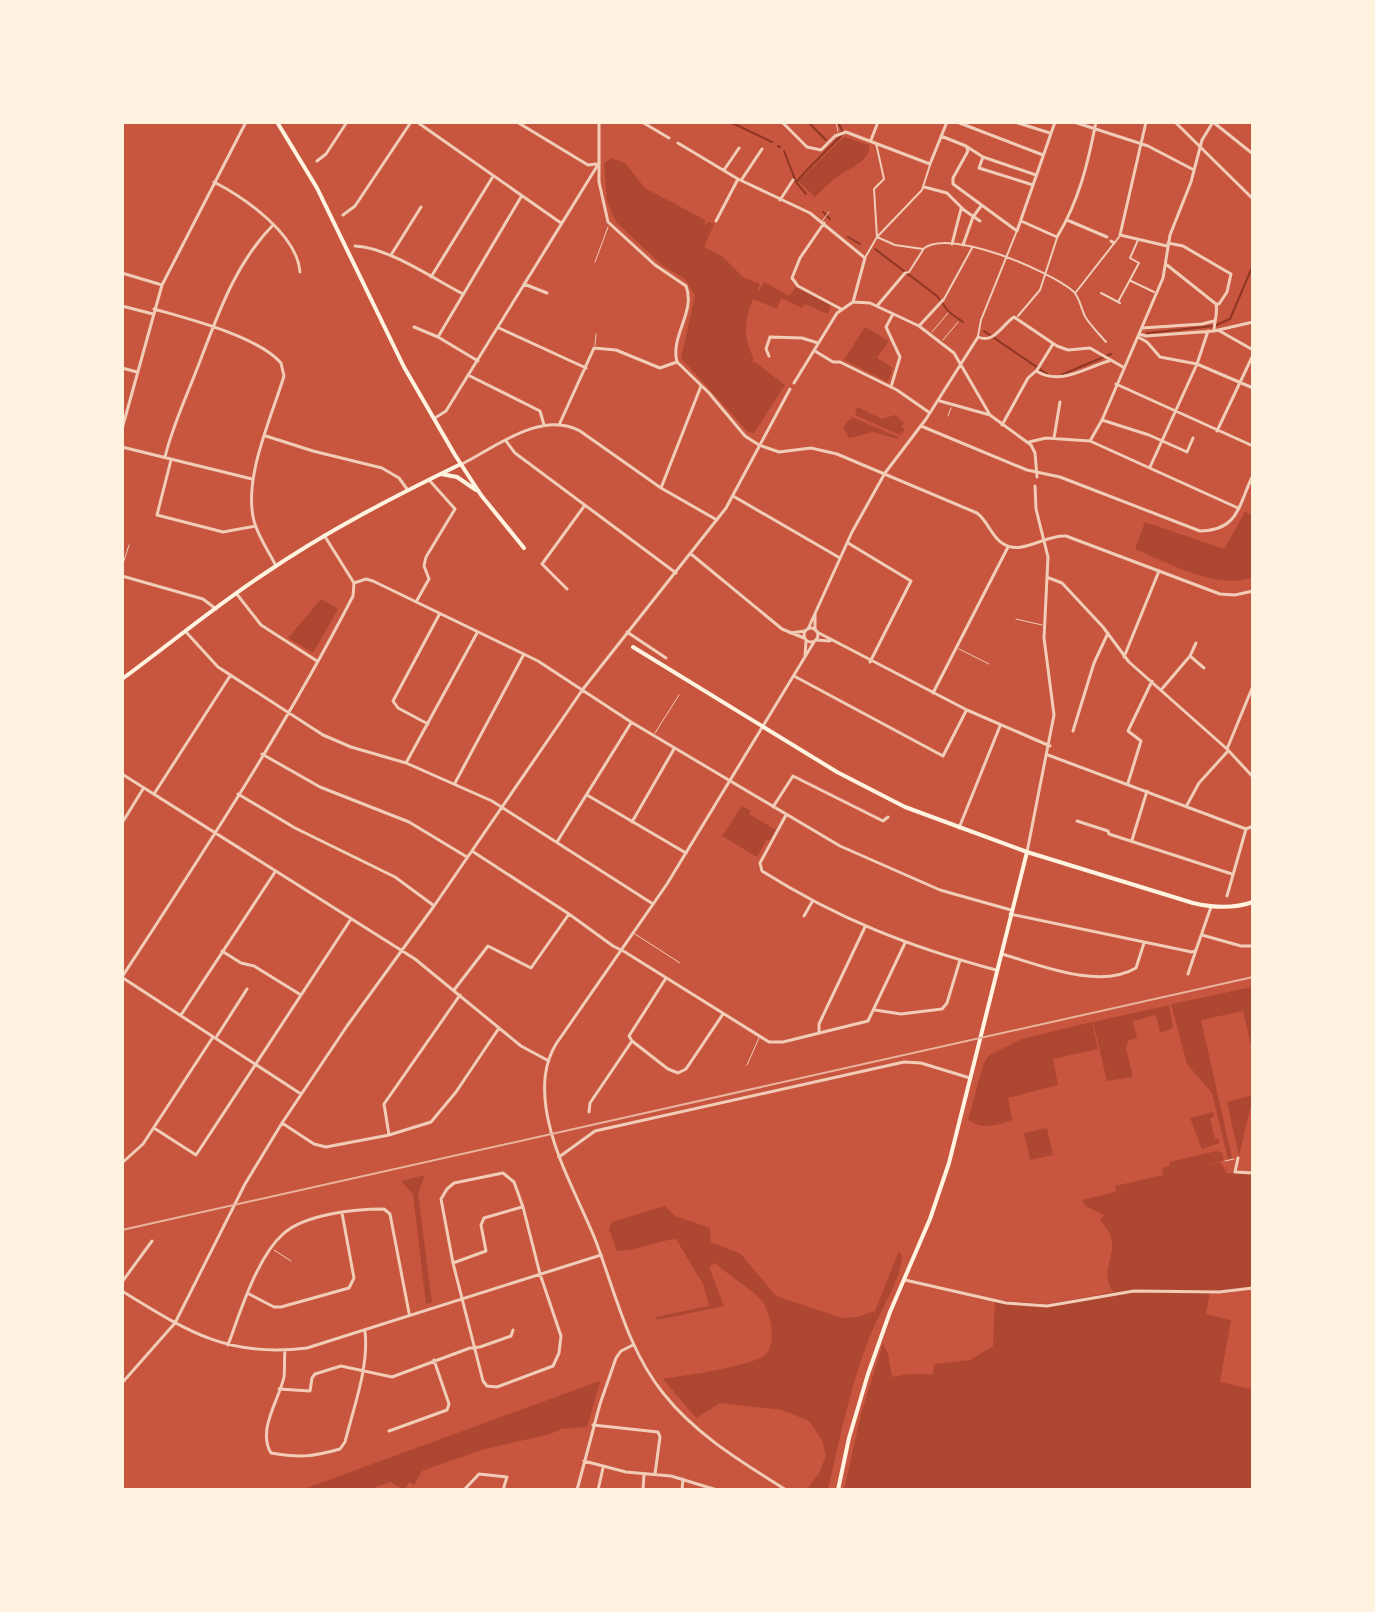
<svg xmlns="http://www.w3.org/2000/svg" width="1375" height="1612" font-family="'PT Sans',sans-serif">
<rect width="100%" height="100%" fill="#c8553d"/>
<path fill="#ae4732" d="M844,137L869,145C871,160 853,166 840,175C831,181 823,189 815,197L798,181Z
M612,158L626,164L645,188L705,220V225L708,222L714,224L704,247L722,256L743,277L760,284L757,291H759L764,282L789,296L796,287L831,305L828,314L805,304L802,308L781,298L777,309L753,299C744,320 743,338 754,359L751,362H755L785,385L754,433L748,432L681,358L695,296L685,279L662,265L616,222L607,201L604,163Z
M865,327L889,341L877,358L893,368L888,382L844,360Z
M857,407L882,419L895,415L904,423L901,426L905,430L900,435L855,415Z
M852,417L898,437V439L873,432L849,438L843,427Z
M1245,512L1253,516V577C1218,591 1169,563 1135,549L1145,522L1224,549Z
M321,599L338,609L313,653L288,638Z
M742,806L751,811L749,814L778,831L772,841L767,839L757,857L722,836Z
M1253,987V1055L1243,1011L1201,1020L1232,1158L1228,1159L1212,1093L1187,1064L1171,1004Z
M1169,1005L1173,1028L1160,1033L1156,1015L1133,1021L1137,1038L1128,1041L1126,1049L1133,1077L1107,1081L1093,1022Z
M1092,1022L1098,1049L1053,1059L1058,1085L1008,1098L1012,1120C997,1126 983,1130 968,1120L983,1065L989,1055L1022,1039Z
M1253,1095V1097L1239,1156L1227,1102Z
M1213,1112L1214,1117L1210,1118L1215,1139H1219V1143L1202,1149L1190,1118Z
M1047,1128L1053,1155L1030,1160L1024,1133Z
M1217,1151L1222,1153L1224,1160L1203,1166L1220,1162L1227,1173H1253V1288L1210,1292L1206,1314L1231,1320L1220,1382L1251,1389L1253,1380V1490H844L861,1414L883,1343L888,1354L892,1377L909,1374H933L934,1364L970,1360L993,1346L995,1300L1047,1304L1113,1292C1095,1263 1129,1252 1100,1220L1104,1215L1085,1206L1082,1200L1116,1192L1115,1186L1163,1175L1162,1168L1170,1166L1169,1162Z
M425,1175L418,1194L432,1303L426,1304L413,1194L401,1181Z
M665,1206L675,1216L710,1228L711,1242L741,1254L776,1296L842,1318L857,1317L875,1311L899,1251L902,1256C901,1280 879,1313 870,1336C850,1386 840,1438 828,1490L807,1489L819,1473L826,1456L822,1440L809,1421L782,1410L720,1403L696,1418L663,1379C683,1376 753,1366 765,1355C778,1343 770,1314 763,1302C756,1292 725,1273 715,1263L709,1267L724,1306L657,1320L656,1317L709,1306L703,1284L676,1239C656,1241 637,1251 617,1251L609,1229L612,1222Z
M597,1382H600L587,1427L562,1429L550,1434L481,1450L422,1471L414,1485L409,1482L404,1490L390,1482L369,1490H301Z"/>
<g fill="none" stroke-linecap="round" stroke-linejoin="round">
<path stroke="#8f3625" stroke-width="2" d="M730,122L772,142
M808,122L826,140
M778,146L780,147
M784,151L796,182L806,194
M807,170L841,136L842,130L838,122
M797,181L806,171
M823,212L830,219
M848,237L860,244
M875,249L937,296L949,312L963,322
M984,331L1047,374
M1147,333L1214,326L1230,319L1253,265
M1061,375L1111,354"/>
<path stroke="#f1ccb7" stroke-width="1" d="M836,122L838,131
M822,221L829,212
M595,262L608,227
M932,332L948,313
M943,340L958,322
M595,345L596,334
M948,416L951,408
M122,567L129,545
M1016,619L1042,625
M959,649L989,664
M655,733L679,695
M635,934L680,963
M747,1065L759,1038
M1225,1161L1234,1159
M274,1250L291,1261"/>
<path stroke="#f1ccb7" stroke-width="2" d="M876,143L884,179L874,189L877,237L895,245L923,249C949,227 1049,271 1073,291C1080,297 1081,310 1086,318C1092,327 1099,334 1106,342
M866,256L877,237L922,190L930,165
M905,273L909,272L923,250
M1131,281L1154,292
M1076,292L1119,237
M1101,293L1120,303
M944,299L972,248
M1118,302L1139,263L1130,258L1138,240
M1018,316L1040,290L1057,238
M978,336L981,320L1016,233"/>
<path stroke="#f1ccb7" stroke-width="3" d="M417,122L561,223
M517,122L588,165L596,164
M642,122L669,138
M782,122L807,147L821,150L835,136L846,132L930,164L947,122
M957,122L1043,155
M1015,122L1050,133
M1074,122L1148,146L1194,170
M1146,122L1120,235L1167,246
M1175,122L1253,199
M941,136L966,146L983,157
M871,140L878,122
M678,143L738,179L810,213L865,258L853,302
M966,146L968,151L953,178V184L1017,231L1055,122
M317,161L326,154L347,122
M724,170L739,148
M742,179L762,149
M214,182C245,198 297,234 300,272
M1033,185L979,168L983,157L1036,175
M924,187L947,193L964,210L980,221
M780,200L793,180
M343,215L355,206L411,122
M1067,220L1107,237
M716,221L738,179
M1021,221L1057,237C1079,201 1088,163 1096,122
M824,223L800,258L792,278L798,286L841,309
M1111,241L1114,243
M1168,243L1183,246L1231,274L1227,292L1219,304H1216
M952,244L961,209
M963,245L973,217L981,206
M355,246C387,247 434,279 463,294
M391,255L421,207
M1167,265L1216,304C1218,315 1214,321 1214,331
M122,273L162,285
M431,277L492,178
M524,284L547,293
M122,306L153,314
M877,306L905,273
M154,309C189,319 257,336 281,363L284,376C271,419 243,478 254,521C258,536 269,552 276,566
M919,326L943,300
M414,327L438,337L478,361
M499,328L586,368
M1142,328L1202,324L1214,321
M1218,330L1253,350
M1139,334L1146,336L1214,331L1253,322
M438,337L521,197
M1138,337L1147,342L1160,357L1197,364L1253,388
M815,351L833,362H840L897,390L930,413
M769,356L766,349L770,337L802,338L818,343
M122,368L137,372
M1036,371C1061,386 1084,368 1109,361
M468,375L540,411L544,425
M794,383L837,313L853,302L870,303L919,326L954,353L990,415L1031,445L1035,453L1037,477
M1116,384L1253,446
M891,387L900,357L886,327L893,314
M940,401L990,415
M435,418L446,411L599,163
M1102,420L1149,435L1187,452L1193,438
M559,425L594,348L616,350L660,368L677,362
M1002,425L1028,378L1037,370L1053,344
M921,426L1027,470L1060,477L1200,531C1239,530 1238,506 1253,475
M122,429L162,285L246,122
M1217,431L1253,355
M266,436L313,451L382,468L399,478L407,489
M1054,438L1060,402
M506,441L515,453L676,573
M1090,441L1102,420L1163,278L1170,235L1191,182L1202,140L1213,122
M1029,442L1046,438L1090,441L1238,508
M122,447L252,479
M165,457C172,428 184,402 195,374C216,321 232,267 273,225
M171,460L157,515L223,532L256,526
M462,464C496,447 541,410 580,431L661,488L717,520
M1150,467L1197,364L1208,331
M885,473L926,419L978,337C994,344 1002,325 1014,317L1057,346L1068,350L1090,348L1123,367
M661,488L701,386
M733,496L840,558
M324,535L354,583
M848,543L911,581L870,662
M691,554L782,629L804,638
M122,576L203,599L216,609
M1049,578L1062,583L1103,627L1129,662L1227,749L1253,777
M354,583L366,579L373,581L538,661L631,722L840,846L940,890L1011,910
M567,589L542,564L585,505
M236,593L261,625L317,661
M416,602L429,579L424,566L426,557L455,509L430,481
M186,632L218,667L323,735L351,747L406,763L492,801L653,904
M627,632L666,658
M817,632L967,710L1050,746
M790,633L805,631
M816,640L830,641
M1190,656L1204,668
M1124,657L1159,571
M794,676L943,756L966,711
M1161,690L1190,656L1196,643
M933,693L1008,547
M428,724L398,708L393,701L439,615
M1073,731L1094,663L1108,633
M1227,749L1253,686
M262,754L320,787L409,822L467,857
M1048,755L1246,829
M406,763L477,633
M122,774L415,959L521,1046L547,1060
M455,783L524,654
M1128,783L1141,741L1128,731L1152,681
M154,794L230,676
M238,794L295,828L395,877L433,905
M587,795L686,853
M1187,805L1199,783L1228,751
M773,807L793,776L883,821L888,817
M786,815L760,863L762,871C838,919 910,947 996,970
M1077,821L1108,831L1109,834L1232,874
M632,822L674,749
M122,823L143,789
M959,828L1000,726
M1132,840L1147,791
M557,842L631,723
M472,851L569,914L613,946L625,952L769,1042H783L868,1021L905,943
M1027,852L1054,715L1044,638L1048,557L1036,509L1035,486
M1227,896L1246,829L1253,826
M1010,914L1192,952L1196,950L1211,907
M804,916L812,902
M1202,935L1241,946H1253
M222,951L241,963L254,966L301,995
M1002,954C1040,965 1099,990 1136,968L1144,943
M1188,974L1196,950
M122,977C203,853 285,728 353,596L354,583
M123,978L301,1094
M666,978L629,1036L632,1041L668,1069L678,1073L686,1069L723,1014
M454,990L488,946L531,968L569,914
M875,1010L901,1014L942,1009L947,1003L960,960
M181,1015L275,872
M819,1033V1024L865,927
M217,1036L247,989
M589,1112L590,1103L632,1041
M282,1123L314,1144L326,1147L389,1135L431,1122L456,1092L499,1028
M154,1128L196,1155L351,919
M389,1135L384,1104L460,995
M559,1157L595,1131L904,1062L921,1063L970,1078
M1238,1158L1235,1172L1253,1173
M122,1163L143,1144L213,1037
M503,1173L514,1182L523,1207L540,1274L561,1336L559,1353L553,1366L497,1387L487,1386L483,1381L453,1263L441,1199L447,1189L454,1183Z
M453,1263L486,1251L481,1225L484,1218L522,1207
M905,1280L1006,1303L1047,1306L1134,1291L1219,1292L1253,1288
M122,1282L152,1241
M122,1291C187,1331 227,1358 307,1348L601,1255
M249,1294L274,1307H281L349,1288L354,1278L342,1213
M228,1345C240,1313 257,1257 283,1234C305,1214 355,1209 384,1209L390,1214L409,1313
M285,1350C284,1359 285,1369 284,1377C279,1400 257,1430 271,1453C299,1458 312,1457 340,1449L345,1442C354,1406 369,1367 365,1331
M122,1383L175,1323L245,1184L282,1123L347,1026L434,906L583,689L726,508L790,389
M279,1389L310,1391L312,1378L315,1374L341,1366L392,1377L470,1348L480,1347L511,1336L513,1330
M593,1425L658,1432L660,1437L655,1474
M389,1431L447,1410L449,1404L434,1360
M584,1461L626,1472L671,1476L717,1490
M464,1490L479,1474L507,1477L503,1490
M577,1490L600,1404L616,1358L621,1351L633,1345
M598,1490L603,1468
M643,1490L644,1474
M682,1490L683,1479"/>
<path stroke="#f1ccb7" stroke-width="3" d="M599,122V182L608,222L655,265L686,286C696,312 670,336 677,362L709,393L745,436L759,445L779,452L811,448L837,454L977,513C988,521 991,536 1002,543C1021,557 1045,534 1066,536L1220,594L1235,595L1253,591
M1213,122L1253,154
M815,614V630
M804 635a7 7 0 1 1 14 0a7 7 0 1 1-14 0Z
M808,629L852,532L885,473
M805,656L806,641
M786,1490C742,1462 696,1435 663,1393C627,1348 615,1291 595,1239C577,1195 553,1155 546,1108C543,1085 544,1064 556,1044L667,884L814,642"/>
<path stroke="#fff3e0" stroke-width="4" d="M277,122L317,188L404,367L455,455L481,495L524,548
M441,474L457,477L476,490
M633,647L837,772L905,807L1027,852L1193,903C1214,908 1233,909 1253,902
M122,679C170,644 215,606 264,574C327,531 393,497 461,464
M838,1490L849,1438L868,1374L890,1312L930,1219L949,1163L1027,852"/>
<path stroke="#e9b49f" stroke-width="2" d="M122,1230L1253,977"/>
</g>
<rect width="1375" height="1612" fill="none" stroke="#fff3e0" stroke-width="248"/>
</svg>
